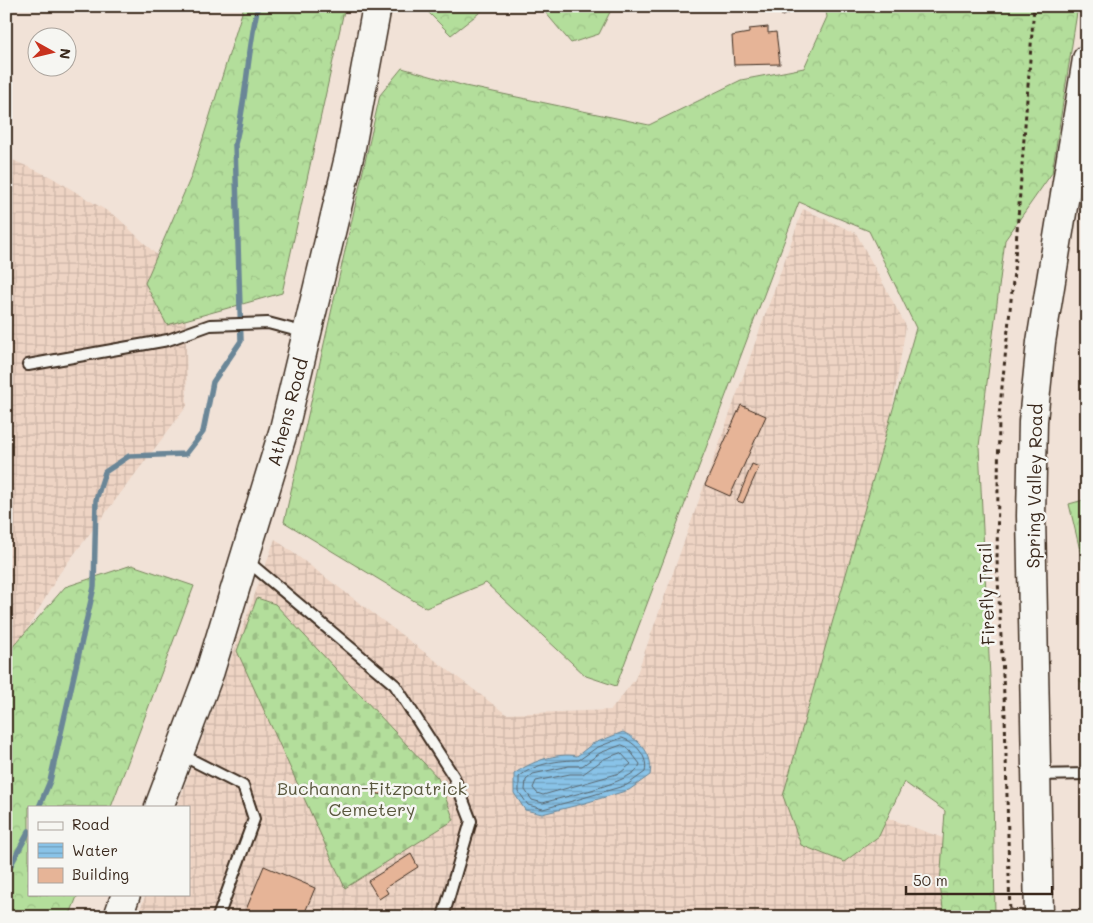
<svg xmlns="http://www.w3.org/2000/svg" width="1093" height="923" font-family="Mali,sans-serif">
<defs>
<pattern id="industrial-grid" width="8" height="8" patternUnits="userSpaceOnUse" patternTransform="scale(1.25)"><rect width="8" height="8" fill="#eed4c4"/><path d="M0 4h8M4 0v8" fill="none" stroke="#cdb6a8"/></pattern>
<pattern id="forest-crowns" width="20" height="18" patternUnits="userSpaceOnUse" patternTransform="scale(1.25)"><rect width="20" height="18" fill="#b3de9b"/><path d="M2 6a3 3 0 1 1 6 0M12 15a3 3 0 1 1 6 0" fill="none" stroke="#9bbf85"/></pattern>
<pattern id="cemetery-stones" width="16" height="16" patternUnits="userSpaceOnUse" patternTransform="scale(1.25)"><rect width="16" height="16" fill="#b3de9b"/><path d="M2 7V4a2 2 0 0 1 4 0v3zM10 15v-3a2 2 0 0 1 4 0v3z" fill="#9bbf85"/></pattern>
<pattern id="water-rules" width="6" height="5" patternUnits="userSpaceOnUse" patternTransform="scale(1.25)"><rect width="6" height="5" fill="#89c3e8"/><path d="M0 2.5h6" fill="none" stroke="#719fbb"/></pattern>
</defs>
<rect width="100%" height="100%" fill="#f1e2d7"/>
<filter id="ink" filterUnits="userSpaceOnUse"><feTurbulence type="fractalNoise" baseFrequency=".02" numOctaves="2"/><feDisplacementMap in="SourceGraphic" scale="10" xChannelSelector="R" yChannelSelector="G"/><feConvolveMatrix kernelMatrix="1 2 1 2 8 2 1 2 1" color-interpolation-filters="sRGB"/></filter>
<g filter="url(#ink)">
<path fill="url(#industrial-grid)" d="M6,157L51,177L117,217L185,282L187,406L59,574L6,667Z
M803,209L856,233L906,326L890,421L814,791L984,853L986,917H137L146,894H189V807H177L275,539L506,714L611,710L635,679Z"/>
<path fill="url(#forest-crowns)" stroke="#77845c" d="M244,6H345L282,293L167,325L145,283L191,177Z
M422,6H488L451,35Z
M540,6H613L599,34L571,43Z
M825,6H1078L1052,173L1005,240L979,446L992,719L995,917H944L940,885L945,811L904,782L879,836L844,862L801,845L783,796L916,328L869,231L799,202L616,686L586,676L486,583L426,608L284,522L380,95L402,68L465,86L649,125L741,80L804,68L827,17Z
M1087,499V580L1069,504Z
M132,565L194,586L111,807H29V894H78L69,917H6V658L10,650L65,587Z
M1087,646V689L1080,681Z"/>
<path fill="url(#cemetery-stones)" stroke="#77845c" d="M257,598L275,604L438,778L454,820L345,888L237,651Z"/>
<path fill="url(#water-rules)" stroke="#6a8697" d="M623,732C641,741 654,755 650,775L629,790L578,805L542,814L525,810L514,793V774C530,762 557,752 577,756L592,744Z"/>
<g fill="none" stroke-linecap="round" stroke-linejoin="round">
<path stroke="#5a676f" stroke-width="1" d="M622,738C636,742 649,758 645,772L627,785L576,800L543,809L528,805L519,792V777C535,763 560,760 579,760L596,748Z
M622,745L627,747L640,764C636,783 561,797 543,803L532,800L525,790L526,780L533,774L569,766H582L600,753Z
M621,753L631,764L620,773L543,795L537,793L533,788L536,781L570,774H583L604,759Z"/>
<path stroke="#6a8697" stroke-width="5.5" d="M39,807L50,781L94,587L96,500L105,472L129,456L186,454L203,432L213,382L241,341L235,144C247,99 247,52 258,6
M6,874L29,831"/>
</g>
<path fill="#e6b497" stroke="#3b2a1e" d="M787,6L789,13L782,16L779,7Z
M768,27V33L776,32L780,64L734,65L732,36L749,33V29Z
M741,405L766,416L730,496L705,485Z
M752,464L759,467L743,503L737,501Z
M378,784L388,785L387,795L377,794Z
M411,854L418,867L385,888L388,893L379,899L368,881Z
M264,866L315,888L303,917H243Z"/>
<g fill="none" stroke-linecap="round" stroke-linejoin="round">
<defs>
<path id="lane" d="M28,365L168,340L210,325L268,323L306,333
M245,559L395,685L454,777L471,821L443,917
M180,754L243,786L254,819L218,917
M1037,775L1087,774"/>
<path id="secondary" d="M159,807L210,671L284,429L350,153L377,6
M118,917L126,894
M1039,917L1031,516L1033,421L1041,342L1087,59"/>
</defs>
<use href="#lane" stroke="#3b2a1e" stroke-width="14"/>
<use href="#secondary" stroke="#3b2a1e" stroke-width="31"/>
<path stroke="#3b2a1e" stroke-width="3" stroke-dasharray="4 4" stroke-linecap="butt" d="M1010,917L1005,715L997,560L999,416L1014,271L1034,6"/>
<use href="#lane" stroke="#f6f6f2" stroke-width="10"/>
<use href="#secondary" stroke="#f6f6f2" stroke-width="28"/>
</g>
</g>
<g text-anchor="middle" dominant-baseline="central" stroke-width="5" stroke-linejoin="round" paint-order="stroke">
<g font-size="18" fill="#3b2a1e" stroke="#f6f6f2">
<text transform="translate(287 412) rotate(-75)">Athens Road</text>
<text transform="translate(1034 486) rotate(-89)">Spring Valley Road</text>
<text transform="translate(986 594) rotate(-92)">Firefly Trail</text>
</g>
<g font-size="18" fill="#59573d" stroke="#f6f6f2">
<text x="372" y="788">Buchanan-Fitzpatrick<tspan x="372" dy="21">Cemetery</tspan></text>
</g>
</g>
<rect width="1093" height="923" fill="none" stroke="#f6f6f2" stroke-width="25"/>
<rect x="12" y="12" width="1068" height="898" fill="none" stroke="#3b2a1e" stroke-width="2" filter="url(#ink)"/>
<rect x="28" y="806" width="162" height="90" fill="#f6f6f2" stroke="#aba49d"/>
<rect x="38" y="822" width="25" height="8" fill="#f6f6f2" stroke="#aba49d"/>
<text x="72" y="830" font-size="15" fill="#3b2a1e">Road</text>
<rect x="38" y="843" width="25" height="15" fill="url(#water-rules)" stroke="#aba49d"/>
<text x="72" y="856" font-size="15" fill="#3b2a1e">Water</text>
<rect x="38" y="868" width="25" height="15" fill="#e6b497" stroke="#aba49d"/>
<text x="72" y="880" font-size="15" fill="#3b2a1e">Building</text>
<g transform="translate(52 52) rotate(98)"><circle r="24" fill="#f6f6f2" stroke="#aba49d"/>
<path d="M0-4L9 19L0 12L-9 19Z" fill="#c8321e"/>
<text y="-8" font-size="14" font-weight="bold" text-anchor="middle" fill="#3b2a1e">N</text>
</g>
<path d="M906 886v8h146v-8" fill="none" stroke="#3b2a1e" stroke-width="2.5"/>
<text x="913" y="886" font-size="15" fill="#3b2a1e" stroke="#f6f6f2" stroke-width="4" paint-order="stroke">50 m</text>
</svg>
